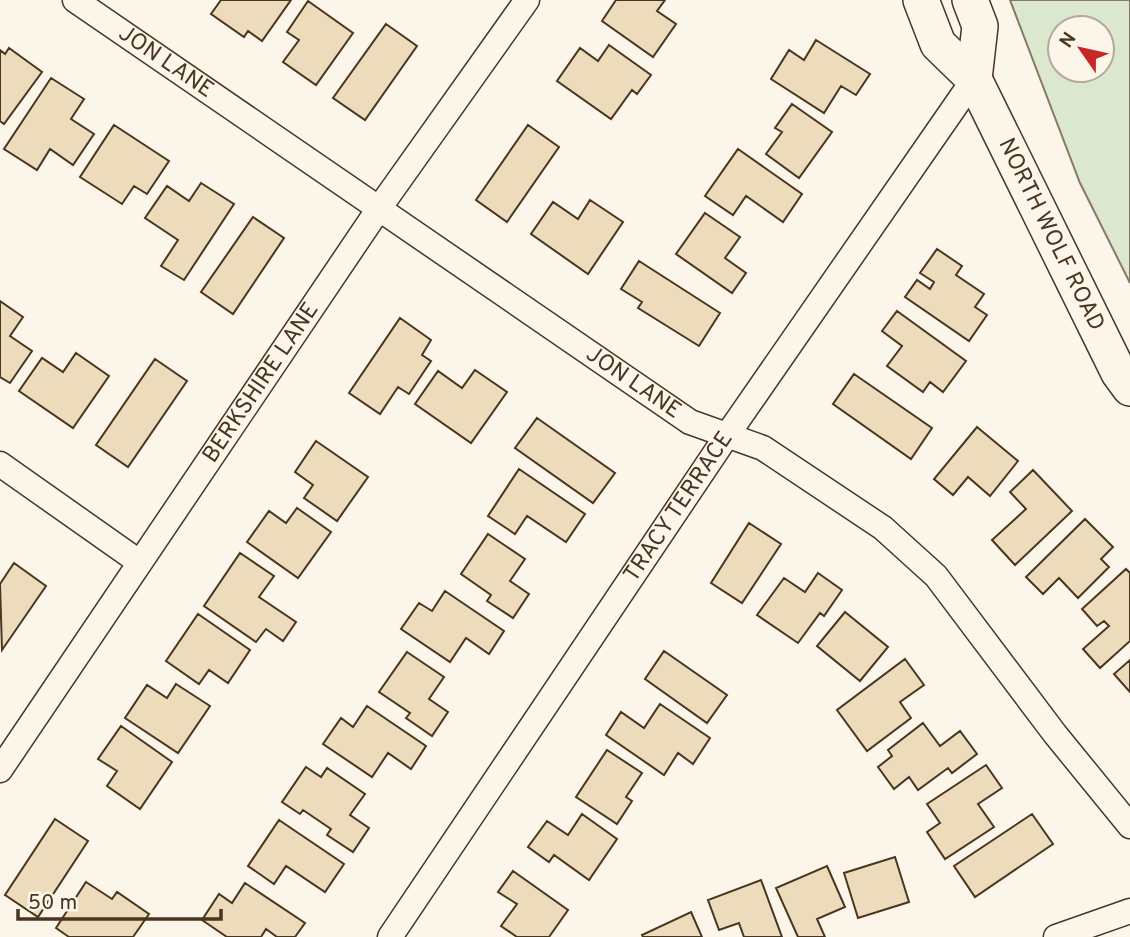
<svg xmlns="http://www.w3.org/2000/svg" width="1130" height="937" font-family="Overpass,sans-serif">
<rect width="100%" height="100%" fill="#fbf6e9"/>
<path fill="#dce7d0" stroke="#887966" stroke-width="2" fill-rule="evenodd" d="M1010,0H1130V283L1080,183ZM1060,28H1102V70H1060Z"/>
<path fill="#ecdcbc" stroke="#4a3520" stroke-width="2" d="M221,0H291L262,41L248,31L244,37L211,14Z
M616,0H665L657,11L676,24L653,57L602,21Z
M308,1L353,33L316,85L283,62L299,40L287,32Z
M386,24L417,46L365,120L333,98Z
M816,40L870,74L856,95L841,86L824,113L771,79L789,50L804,60Z
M609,45L651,75L637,94L632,90L611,119L557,81L580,48L598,61Z
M9,48L42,72L4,124L0,121V50L5,54Z
M51,78L84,99L71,119L94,134L73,165L50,149L37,170L4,149Z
M792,104L832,132L799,178L766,154L782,132L775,128Z
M114,125L169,161L147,194L134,186L122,204L80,177Z
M528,125L559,147L507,222L476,200Z
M738,149L802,194L783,222L746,196L733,215L705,196Z
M201,183L234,204L184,280L161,266L178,240L145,218L167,186L189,201Z
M590,200L623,222L588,274L531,234L553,202L578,219Z
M705,213L740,237L725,258L746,273L732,293L676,254Z
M253,217L284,238L233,314L201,292Z
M937,249L962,266L956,275L984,294L975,307L987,315L969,341L905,297L917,280L930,289L934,282L920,273Z
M639,261L720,313L699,346L638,308L642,302L621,289Z
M0,301L23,317L10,336L32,351L10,383L0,377Z
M897,311L966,361L943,392L930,382L923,392L887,366L902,346L882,331Z
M400,318L431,340L422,355L431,361L409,394L398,387L380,414L349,393Z
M76,353L109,376L73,428L19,391L42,358L63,372Z
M155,359L187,381L128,467L96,445Z
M475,370L507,392L471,443L415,404L438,371L462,388Z
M854,374L932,428L911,459L833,404Z
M537,418L615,473L593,503L515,448Z
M977,427L1018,461L990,496L968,477L953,495L934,479Z
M316,441L368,477L337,521L304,498L313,485L295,472Z
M519,469L585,514L566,542L527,516L515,534L488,516Z
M1033,470L1072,511L1015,565L992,540L1026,509L1010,492Z
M297,508L331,532L298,578L247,542L269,511L286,523Z
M1085,519L1113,547L1101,559L1109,567L1078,598L1059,578L1043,594L1026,577Z
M749,523L781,544L742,603L711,583Z
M488,534L525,559L510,581L529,594L513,618L487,601L491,595L461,574Z
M240,553L274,576L259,597L296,622L283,641L266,629L256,642L204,606Z
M14,563L46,586L2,650L0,584Z
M1126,569L1130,573V641L1100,668L1083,649L1109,626L1104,621L1097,626L1082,609Z
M818,573L842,590L824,616L820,613L798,643L757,615L784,578L805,592Z
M445,591L504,631L489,654L466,638L450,662L401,629L419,603L432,611Z
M845,612L888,647L860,681L817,646Z
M198,614L250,650L228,683L209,670L199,684L166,661Z
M664,651L727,695L707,723L645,679Z
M407,652L444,677L429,699L448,712L432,736L406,718L410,713L379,692Z
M905,659L924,685L900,702L911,718L867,751L837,710Z
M1130,660V692L1114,674Z
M176,684L210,706L178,753L125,718L147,685L167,698Z
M660,704L710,738L693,764L678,753L664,775L606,735L621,712L644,728Z
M367,706L426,746L411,769L388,753L372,777L323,744L341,718L353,727Z
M923,723L940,746L960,731L977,754L952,773L948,768L918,790L909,777L894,789L878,767L892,756L888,750Z
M121,726L172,762L140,809L107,786L117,771L98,759Z
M607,750L642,773L626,797L632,801L617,824L576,797Z
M986,765L1002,788L978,804L994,827L945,859L927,832L940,823L927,804Z
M306,767L321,777L327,768L365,794L350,815L369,828L353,852L327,835L331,829L303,810L300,814L282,802Z
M582,814L617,839L589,880L554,855L549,862L528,847L547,821L568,835Z
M1032,814L1053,844L975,897L954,866Z
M55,819L88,841L38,917L5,895Z
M279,820L344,864L325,892L286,866L274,884L248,866Z
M895,857L909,902L858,918L844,873Z
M827,866L845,907L817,919L825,937H798L776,888Z
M513,871L568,910L549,937H517L501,926L517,904L498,892Z
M761,880L782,937H744L739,923L719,930L708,900Z
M86,882L112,899L117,892L149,914L133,937H69L56,928Z
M245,883L305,923L295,937H277L266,929L261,937H227L202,920L219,894L232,903Z
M691,912L702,937H643L642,935Z"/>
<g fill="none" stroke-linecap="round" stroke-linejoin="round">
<defs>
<g id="minor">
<path id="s1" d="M75,0L690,422L763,448L883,528L936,576L1055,734L1130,826"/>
<path d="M0,464L139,562"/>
<path id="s2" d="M0,770L380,207L527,0"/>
<path id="s3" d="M390,937L728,434L974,79"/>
<path d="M1056,937L1130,911"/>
</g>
<g id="secondary">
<path id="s4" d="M921,0L938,44L974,79L1119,373L1130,388"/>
<path d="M970,0L980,26L974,79"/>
</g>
</defs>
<use href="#minor" stroke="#4a3520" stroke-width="27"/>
<use href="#secondary" stroke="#4a3520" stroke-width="38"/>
<use href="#minor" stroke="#fbf6e9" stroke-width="24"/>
<use href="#secondary" stroke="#fbf6e9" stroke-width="35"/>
</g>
<g text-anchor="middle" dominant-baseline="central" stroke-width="5" stroke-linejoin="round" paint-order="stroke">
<g font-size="23" fill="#4a3520" stroke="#fbf6e9">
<text stroke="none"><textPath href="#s1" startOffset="110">JON LANE</textPath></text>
<text stroke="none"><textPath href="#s4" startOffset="271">NORTH WOLF ROAD</textPath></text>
<text stroke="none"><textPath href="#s2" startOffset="467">BERKSHIRE LANE</textPath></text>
<text stroke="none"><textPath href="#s1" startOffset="677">JON LANE</textPath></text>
<text stroke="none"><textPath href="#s3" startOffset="518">TRACY TERRACE</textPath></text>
</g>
</g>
<g transform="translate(1081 49) rotate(304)"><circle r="33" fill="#fbf6e9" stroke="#b4a999" stroke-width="2"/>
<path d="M0-5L12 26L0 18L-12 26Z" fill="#c62828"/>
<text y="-10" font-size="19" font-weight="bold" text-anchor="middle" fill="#4a3520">N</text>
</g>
<path d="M18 909v10h203v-10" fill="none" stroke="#4a3520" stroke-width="3.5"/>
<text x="28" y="909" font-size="21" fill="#4a3520" stroke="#fbf6e9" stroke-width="5" paint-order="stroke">50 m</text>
</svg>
